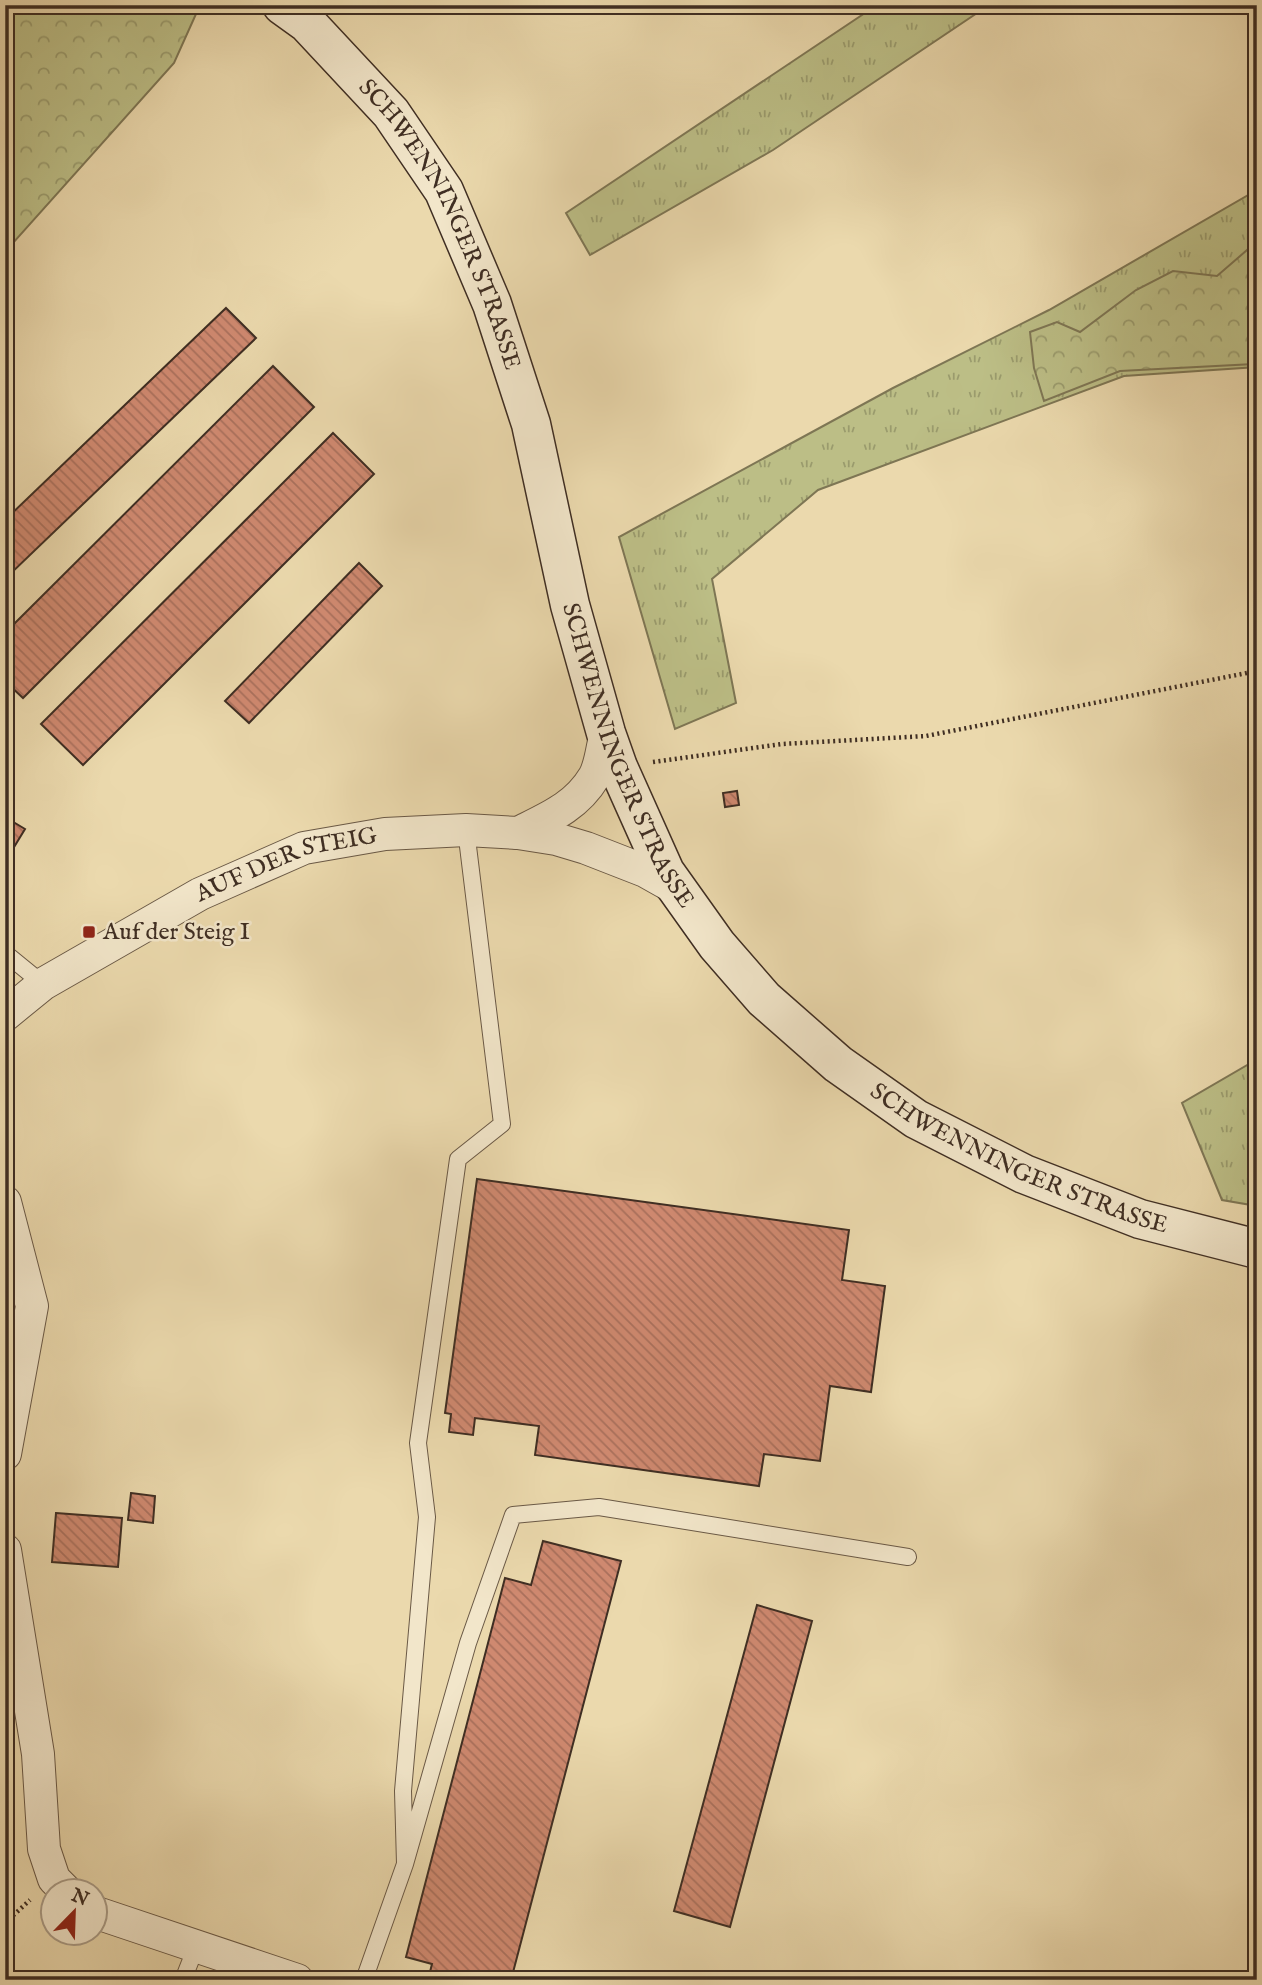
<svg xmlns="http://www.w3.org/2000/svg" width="1262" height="1985" font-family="'IM FELL English',serif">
<defs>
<pattern id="grass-tufts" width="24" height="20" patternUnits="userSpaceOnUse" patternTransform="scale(1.75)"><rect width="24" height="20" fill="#bcbe86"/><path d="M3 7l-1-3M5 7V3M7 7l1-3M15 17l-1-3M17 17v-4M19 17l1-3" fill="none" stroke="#9a9b6d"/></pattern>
<pattern id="forest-crowns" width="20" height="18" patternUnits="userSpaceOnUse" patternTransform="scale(1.75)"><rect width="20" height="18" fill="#bcbe86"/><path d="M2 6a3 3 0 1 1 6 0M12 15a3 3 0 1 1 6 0" fill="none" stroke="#9a9b6d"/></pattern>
<pattern id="building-back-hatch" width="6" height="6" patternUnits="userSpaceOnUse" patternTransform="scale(1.75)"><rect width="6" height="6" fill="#cf8970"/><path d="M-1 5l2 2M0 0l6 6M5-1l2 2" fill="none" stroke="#a9705c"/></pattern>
</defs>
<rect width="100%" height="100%" fill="#ebd9ad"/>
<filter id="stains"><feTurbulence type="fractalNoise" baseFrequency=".00286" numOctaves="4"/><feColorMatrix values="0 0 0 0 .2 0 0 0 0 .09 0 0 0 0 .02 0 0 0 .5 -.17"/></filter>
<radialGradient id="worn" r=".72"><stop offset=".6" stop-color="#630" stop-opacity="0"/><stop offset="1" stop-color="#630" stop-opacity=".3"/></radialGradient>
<path fill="url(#grass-tufts)" stroke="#7e7654" stroke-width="2" d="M877,5H989L773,150L590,255L566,213Z
M1257,190V367L1124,376L818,490L712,579L736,703L675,729L619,537L893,388L1049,310Z
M1257,1057V1206L1222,1200L1182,1103L1254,1061Z"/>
<path fill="url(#forest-crowns)" stroke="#7e7654" stroke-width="2" d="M5,5H174L196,14L174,63L5,252Z
M1254,244L1257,245V358L1254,364L1120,371L1044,401L1034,368L1030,332L1057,322L1080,332L1136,290L1173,271L1217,276Z"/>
<path fill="url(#building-back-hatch)" stroke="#3f2e23" stroke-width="2" d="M226,308L256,338L5,579V520Z
M273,366L314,407L23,698L5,681V633Z
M333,433L374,474L83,765L41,724Z
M359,563L382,586L249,723L225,701Z
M737,791L739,805L725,807L723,793Z
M5,817L25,829L5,862Z
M477,1179L849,1230L842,1280L885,1286L871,1392L830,1386L820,1461L764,1454L759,1486L535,1455L539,1426L475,1418L473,1435L449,1432L451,1414L445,1413Z
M131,1493L155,1496L153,1523L128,1520Z
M56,1513L122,1518L118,1567L52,1562Z
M543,1541L621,1561L511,1980H428L432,1964L406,1957L505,1578L531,1585Z
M757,1605L812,1621L730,1927L674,1911Z"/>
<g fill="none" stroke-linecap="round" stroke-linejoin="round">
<defs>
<path id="lane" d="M5,953L43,984
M405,1864L403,1791L427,1517L418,1443L458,1159L502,1124L466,830
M183,1980L196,1947
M364,1980L405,1864L468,1643L513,1515L599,1507L908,1557"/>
<g id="street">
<path d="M518,833C548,818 576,807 594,777C601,765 602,747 606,733"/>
<path id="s1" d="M5,1015L43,984L200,894L304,848L385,834L466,830L518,833L556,839L586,848L645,871L677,889"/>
<path d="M5,1202L32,1306L5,1454"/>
<path d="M5,1550L38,1754L44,1849L54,1879L65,1890"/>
<path d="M94,1912L297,1980"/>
</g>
<g id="secondary">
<path id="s2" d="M282,5L307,23L391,113L444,191L492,304L531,424L570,605L606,733L618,767L665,872L717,945L764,999L838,1064L916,1119L1024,1174L1140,1219L1257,1249"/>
</g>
</defs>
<use href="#lane" stroke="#6a5946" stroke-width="18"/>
<use href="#street" stroke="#6a5946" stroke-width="34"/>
<use href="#secondary" stroke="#3f2e23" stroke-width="41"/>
<path stroke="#3f2e23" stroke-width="4.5" stroke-dasharray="2 3.5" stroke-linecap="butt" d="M653,762L782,744L926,736L1257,671
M5,1923L30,1900"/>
<use href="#lane" stroke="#f2e6ca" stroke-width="16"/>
<use href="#street" stroke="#f2e6ca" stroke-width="32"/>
<use href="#secondary" stroke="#f2e6ca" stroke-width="38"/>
</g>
<rect fill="#8f2418" stroke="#f2e6ca" stroke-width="2.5" x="82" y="925" width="14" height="14" rx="3.5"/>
<g text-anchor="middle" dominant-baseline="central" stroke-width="5" stroke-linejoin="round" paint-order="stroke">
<g font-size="24" fill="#3f2e23" stroke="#f2e6ca">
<text stroke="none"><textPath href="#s2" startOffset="276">SCHWENNINGER STRASSE</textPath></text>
<text stroke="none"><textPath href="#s2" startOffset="844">SCHWENNINGER STRASSE</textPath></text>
<text stroke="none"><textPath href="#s1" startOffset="322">AUF DER STEIG</textPath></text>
<text stroke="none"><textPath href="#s2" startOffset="1432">SCHWENNINGER STRASSE</textPath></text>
</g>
<g font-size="24" fill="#3f2e23" stroke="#f2e6ca" text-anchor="start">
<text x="103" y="932">Auf der Steig I</text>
</g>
</g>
<rect width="1262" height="1985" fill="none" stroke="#ebd9ad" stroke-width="28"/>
<rect x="7" y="7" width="1248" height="1971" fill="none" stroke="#3f2e23" stroke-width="3.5"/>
<rect x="14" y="14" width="1234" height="1957" fill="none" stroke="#3f2e23" stroke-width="2"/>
<g transform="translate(74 1912) rotate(23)"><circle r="33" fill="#f2e6ca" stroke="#aa9c87" stroke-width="2"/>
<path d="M0-5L12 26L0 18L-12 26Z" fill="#8f2418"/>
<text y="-10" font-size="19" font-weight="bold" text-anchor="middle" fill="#3f2e23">N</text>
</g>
<rect width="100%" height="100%" filter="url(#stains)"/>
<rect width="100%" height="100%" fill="url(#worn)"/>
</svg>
